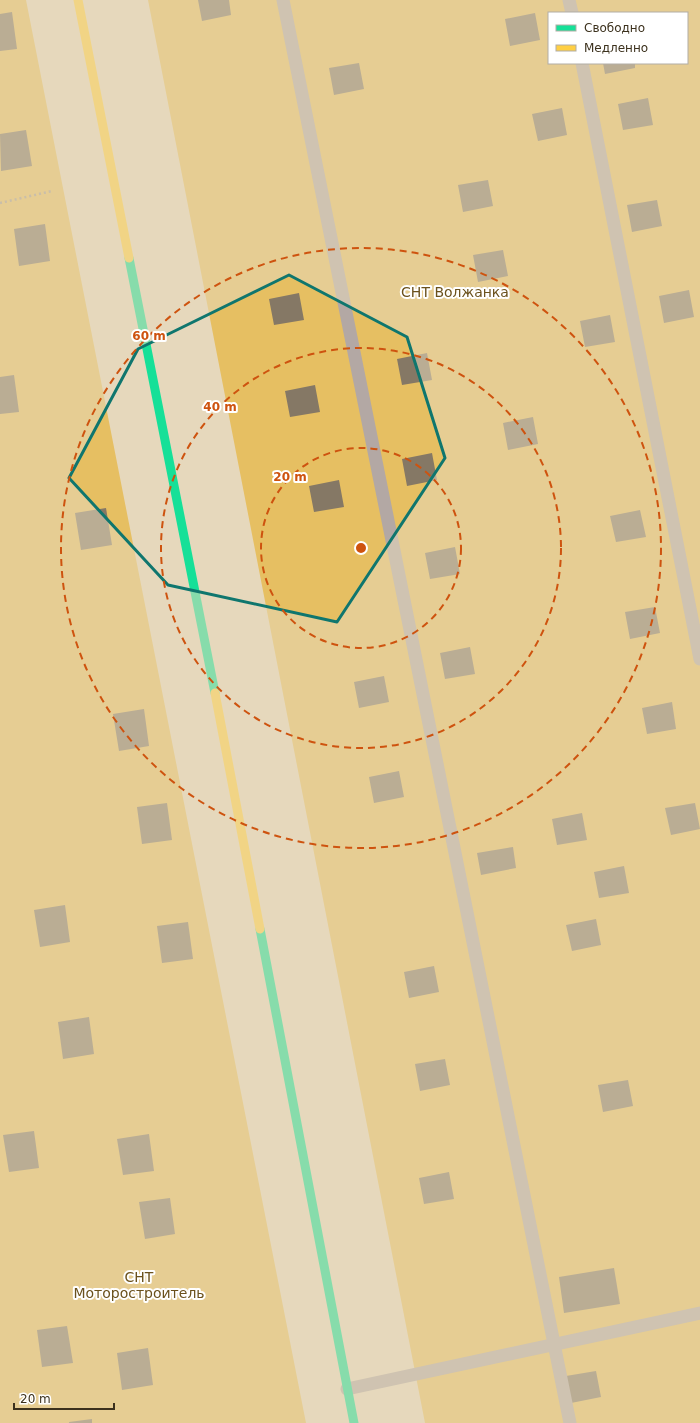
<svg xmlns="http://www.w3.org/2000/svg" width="700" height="1423" font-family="'DejaVu Sans',sans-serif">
<rect width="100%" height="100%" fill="#e6d8bc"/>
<path fill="#e6bf62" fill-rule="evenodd" d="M0,0H26L306,1423H0Z
M148,0H700V1423H425ZM549,13H687V63H549Z"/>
<path fill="#857865" d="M198,0H229L231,15L202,21Z
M12,12L17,49L0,51V14Z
M535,13L540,40L510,46L505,19Z
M359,63L364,89L334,95L329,68Z
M603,63H635V68L605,74Z
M648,98L653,125L623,130L618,104Z
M562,108L567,135L538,141L532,114Z
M26,130L32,166L1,171L0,134Z
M488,180L493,206L463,212L458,185Z
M657,200L662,226L632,232L627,205Z
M45,224L50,261L19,266L14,229Z
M503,250L508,276L478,282L473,255Z
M689,290L694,317L664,323L659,296Z
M299,293L304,320L274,325L269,299Z
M610,315L615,342L585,347L580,321Z
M427,353L432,380L402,385L397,359Z
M14,375L19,412L0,414V377Z
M315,385L320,412L290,417L285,391Z
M533,417L538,444L508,450L503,423Z
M432,453L437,480L407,486L402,459Z
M339,480L344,507L314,512L309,486Z
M106,508L112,545L81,550L75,513Z
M640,510L646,537L616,542L610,516Z
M455,547L460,574L430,579L425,553Z
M655,607L660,633L630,639L625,612Z
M470,647L475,674L445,679L440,653Z
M384,676L389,702L359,708L354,682Z
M672,702L676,729L647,734L642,708Z
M144,709L149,746L119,751L113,714Z
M399,771L404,797L374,803L369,777Z
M167,803L172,840L142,844L137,807Z
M695,803L700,829L671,835L665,808Z
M582,813L587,840L557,845L552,819Z
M513,847L516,868L481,875L477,853Z
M624,866L629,893L599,898L594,872Z
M65,905L70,942L40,947L34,910Z
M596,919L601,945L572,951L566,925Z
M188,922L193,959L162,963L157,926Z
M434,966L439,992L409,998L404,972Z
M89,1017L94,1054L63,1059L58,1022Z
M445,1059L450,1085L420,1091L415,1064Z
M628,1080L633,1106L603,1112L598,1085Z
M34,1131L39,1168L9,1172L3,1135Z
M149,1134L154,1171L123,1175L117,1139Z
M449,1172L454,1199L424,1204L419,1178Z
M170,1198L175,1234L145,1239L139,1202Z
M614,1268L620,1304L564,1313L559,1277Z
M67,1326L73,1363L42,1367L37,1330Z
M148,1348L153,1385L122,1390L117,1353Z
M596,1371L601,1397L571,1403L566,1376Z
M92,1419V1423H69V1422Z"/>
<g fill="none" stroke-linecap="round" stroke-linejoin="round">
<path stroke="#a69d94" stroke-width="2.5" stroke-dasharray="2 3" stroke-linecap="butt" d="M0,203L52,191"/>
<path stroke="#b3a8a4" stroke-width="13" d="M283,0L570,1423
M569,0L572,13
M582,63L700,659
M347,1389L700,1313"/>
<path stroke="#16e098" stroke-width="9" d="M129,258L215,693
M260,929L354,1423"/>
<path stroke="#ffcf43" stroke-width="9" d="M78,0L129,258
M215,693L260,929"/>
</g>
<path d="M0 0H700V1423H0ZM289,275L407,337L445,458L337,622L168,585L69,478L138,349Z" fill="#e6d8bc" fill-opacity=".55" fill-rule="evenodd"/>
<path fill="none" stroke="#0f766e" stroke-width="3" stroke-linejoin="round" d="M289,275L407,337L445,458L337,622L168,585L69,478L138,349Z"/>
<g fill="none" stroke="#ce530f" stroke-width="2" stroke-dasharray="7 5">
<circle cx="361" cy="548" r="100"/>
<circle cx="361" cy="548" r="200"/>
<circle cx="361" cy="548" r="300"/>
</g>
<g text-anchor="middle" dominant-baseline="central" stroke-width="4" stroke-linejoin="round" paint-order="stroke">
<g font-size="14" fill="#6b511c" stroke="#fff">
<text x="455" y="292">СНТ Волжанка</text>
<text x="139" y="1277">СНТ<tspan x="139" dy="16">Моторостроитель</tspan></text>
</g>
</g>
<circle cx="361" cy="548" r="6" fill="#ce530f" stroke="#fff" stroke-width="2"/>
<g font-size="12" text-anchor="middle" font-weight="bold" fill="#ce530f" stroke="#fff" stroke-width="4" stroke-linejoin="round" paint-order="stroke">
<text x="149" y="340">60 m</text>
<text x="220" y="411">40 m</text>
<text x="290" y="481">20 m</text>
</g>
<rect x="548" y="12" width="140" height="52" fill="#ffffff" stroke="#b1ada5"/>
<rect x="556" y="25" width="20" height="6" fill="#16e098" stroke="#b1ada5"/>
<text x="584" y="32" font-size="12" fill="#3c311d">Свободно</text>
<rect x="556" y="45" width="20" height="6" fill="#ffcf43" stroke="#b1ada5"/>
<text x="584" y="52" font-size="12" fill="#3c311d">Медленно</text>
<path d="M14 1403v6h100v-6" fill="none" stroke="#3c311d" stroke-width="2"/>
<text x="20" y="1403" font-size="12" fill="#3c311d" stroke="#ffffff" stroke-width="3" paint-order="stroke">20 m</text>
</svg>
